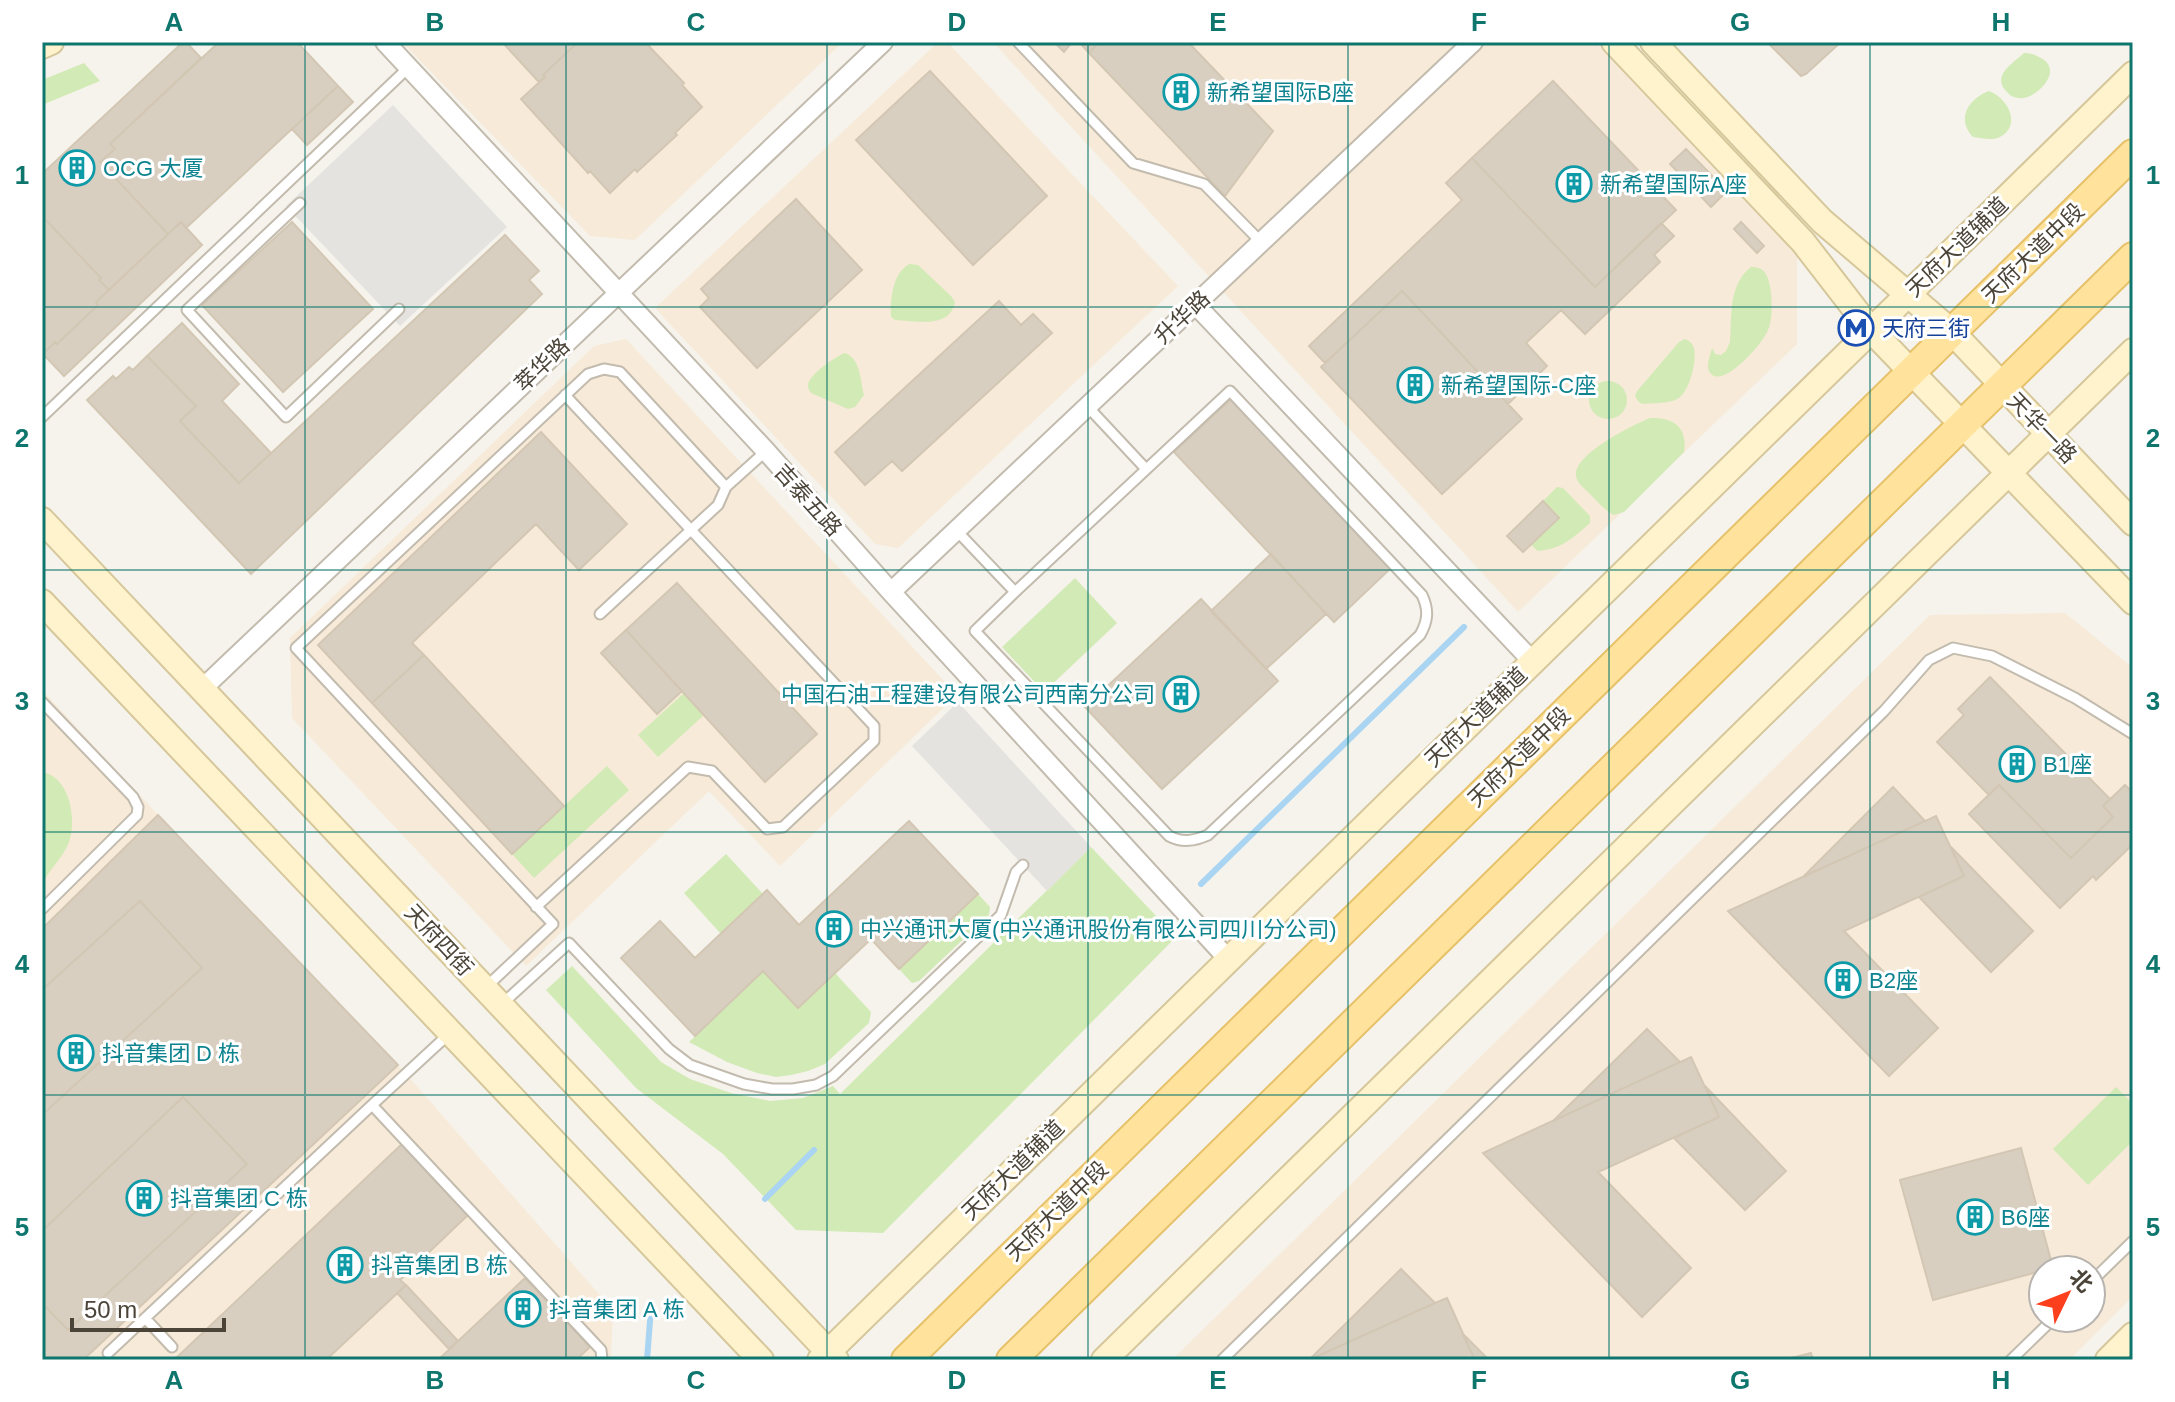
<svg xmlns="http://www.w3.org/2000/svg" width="2175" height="1402" font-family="Helvetica,'Noto Sans SC',sans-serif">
<rect width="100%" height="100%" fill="#f6f3ec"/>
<path fill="#f7ead8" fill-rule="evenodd" d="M402,42H843L635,240L590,236Z
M938,42H947L1178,286L898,548L875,544L655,308Z
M993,42H1595L1797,256V344L1518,612Z
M626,339L957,695L780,866L709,791L526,966L292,718L290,638L594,346Z
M2065,613L2133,668V1296L2069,1360H1172L1930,615ZM2043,1270H2091V1318H2043Z
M42,690L158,815L42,929Z
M398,1065L613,1310L611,1360H83Z"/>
<path fill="#d2eab5" d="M2024,53C2031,53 2035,55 2041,58C2063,70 2040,95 2024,98C2017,99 2011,97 2007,92C1991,76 2012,64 2024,53Z
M84,63L100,81L42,105V80Z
M1989,91C2008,98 2022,125 2000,137C1992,141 1982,138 1973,137C1956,119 1968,99 1989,91Z
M910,264L918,265L951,296L955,302C950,329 916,321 895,320L891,317C890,300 893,271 910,264Z
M1751,267C1764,267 1767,273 1770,286C1772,298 1773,318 1768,330C1763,343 1729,382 1714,376C1710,374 1708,371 1708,366C1708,360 1711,353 1712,348L1715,354L1721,355L1726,351L1730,342C1732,316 1728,285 1751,267Z
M1685,339C1690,342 1692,342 1694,348C1697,361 1690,388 1680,397C1672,404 1653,403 1642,404L1637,400L1635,395L1638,390L1679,342Z
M845,353C861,359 860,380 864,395L855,407L848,409L811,393C810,391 808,389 808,386C807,376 836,356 845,353Z
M1589 400a19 19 0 1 1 38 0a19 19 0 1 1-38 0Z
M1650,418C1673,417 1688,427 1684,452L1624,512L1614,515C1604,510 1598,502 1590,494C1585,489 1575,482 1576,474C1576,453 1633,425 1650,418Z
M1557,487L1563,488L1590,516V523C1573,538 1561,549 1538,551L1531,545L1559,518L1543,501Z
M1075,578L1117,623L1044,692L1002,647Z
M684,693L704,715L658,757L638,735Z
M607,766L629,790L534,878L512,854Z
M42,772C70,777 77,819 69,842C63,858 49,869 42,885Z
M1091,847L1176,937L883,1233L796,1230L723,1154L636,1088L546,990L572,966L661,1062L690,1079L731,1093L770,1101L803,1098L833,1086L840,1094Z
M726,854L763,894L721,934L684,893Z
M978,894L990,907L989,915L919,981L912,983L899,969Z
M763,971L798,1008L835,973L871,1012L869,1023L825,1064L808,1071L791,1075L776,1077L757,1073L727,1062L689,1042Z
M2116,1087L2133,1104V1141L2088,1185L2053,1149Z"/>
<path fill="#e5e3e0" d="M393,105L507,227L400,326L286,206Z
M958,702L1091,847L1047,891L912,746Z"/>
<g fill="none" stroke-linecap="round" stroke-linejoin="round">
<path stroke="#a9d4f2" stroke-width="6" d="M1201,884L1464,627
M765,1199L814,1150
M647,1360L651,1308"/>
</g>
<path fill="#d8cfc1" stroke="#d3c7b4" stroke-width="2" d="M183,42H186L201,58L110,144L115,149L100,162L168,234L109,290L99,280L101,278L42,216V174Z
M219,42H297L338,86L186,228L181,222L168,234L100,162L115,149L110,144Z
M502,42H578L543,75L545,77L539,82Z
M578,42H645L684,83L682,85L702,107L675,133L677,135L637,172L635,169L610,193L590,171L588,173L521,99L545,77L543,75Z
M1054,42H1072L1064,52Z
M1079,42H1099L1089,53Z
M1099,42H1188L1273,131L1225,196L1089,53Z
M1767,42H1841L1806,74L1801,76Z
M930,71L1047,196L973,265L856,140Z
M1553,81L1676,210L1595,287L1472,158Z
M338,86L353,102L307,145L292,129Z
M1686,149L1727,191L1711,207L1670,164Z
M1472,158L1595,287L1661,223L1674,236L1654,255L1660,262L1585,334L1561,310L1526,343L1547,366L1508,404L1402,291L1325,363L1309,346L1462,200L1446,183Z
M796,199L862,270L757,368L700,307L709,298L701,289Z
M42,216L101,278L99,280L109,290L96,302L98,305L57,344L55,342L43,354Z
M181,222L202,245L64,376L43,354L55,342L57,344L98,305L96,302Z
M292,222L373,309L283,392L202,305Z
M1741,222L1764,246L1757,253L1734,229Z
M505,235L539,271L529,280L542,294L251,574L87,400L113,376L116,379L129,367L133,370L147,356L196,406L180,421L239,483Z
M1402,291L1522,419L1442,494L1321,367Z
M999,301L1021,325L1033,314L1052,333L902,471L892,461L865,485L835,452Z
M182,323L239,384L222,401L271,453L239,483L180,421L196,406L147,356Z
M1231,399L1391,568L1334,622L1174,452Z
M541,432L627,524L579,570L536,524L412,643L424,655L372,703L318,645Z
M1543,501L1559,518L1523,552L1507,536Z
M1271,554L1326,614L1266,669L1211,611Z
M677,583L817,734L765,782L626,630Z
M1201,599L1278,681L1162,789L1085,707Z
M626,630L682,691L657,714L601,653Z
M424,655L564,806L512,854L372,703Z
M1990,677L2110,799L2103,806L2113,817L2071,858L1999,785L1989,795L1937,742L1964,715L1958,709Z
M1999,785L2071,858L2113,817L2103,806L2125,785L2133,793V844L2096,880L2093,876L2060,908L1969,814Z
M1893,787L1925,821L1803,877Z
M158,815L398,1065L83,1360H42V929Z
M1936,816L1964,876L1844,931L1938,1028L1889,1076L1728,911Z
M909,821L978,894L899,969L871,939L798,1008L763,971L695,1036L621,958L660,921L695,958L767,890L799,925Z
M1951,847L2033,931L1991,972L1919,897L1964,876Z
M140,901L202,968L42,1115V990Z
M1647,1029L1680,1062L1553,1121Z
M1691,1057L1719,1117L1598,1172L1691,1268L1642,1317L1483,1153Z
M1705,1086L1786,1171L1745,1210L1674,1138L1719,1117Z
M183,1097L247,1164L68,1330L42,1303V1231Z
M402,1144L469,1214L400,1280L406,1285L326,1360H174Z
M2021,1148L2053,1268L1933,1300L1900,1180Z
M1401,1269L1435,1303L1309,1360Z
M525,1278L590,1347L576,1360H438Z
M406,1285L458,1341L449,1349L397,1293Z
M1447,1298L1474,1358L1309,1360L1435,1303Z
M1462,1333L1489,1360H1470L1474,1358Z
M1811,1353L1813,1360H1784Z"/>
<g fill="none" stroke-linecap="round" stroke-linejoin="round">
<defs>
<path id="lane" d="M1018,42L1133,163L1204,184L1261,242
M300,203L187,310L286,417L399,309
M1088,407L1146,469
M42,417L409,67
M956,530L1015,592L975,631L1169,836C1182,843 1194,841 1208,835L1420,635C1428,621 1429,610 1422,595L1230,391L1015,592
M600,614L718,505L726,487
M42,702L133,797L138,807L137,815L42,909
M536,907L688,767L712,771L767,829L783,827L874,741V726L565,395
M485,988L553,924L296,648L588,374L604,369L620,372L726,487L766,451
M502,1004L569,943L669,1049L690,1065L744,1084L772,1089H793L816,1085L833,1076L1001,915L1016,872L1023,865
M450,1033L372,1105L601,1350L602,1360
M2091,1282L2133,1241
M145,1318L172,1347
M108,1353L372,1105
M1222,1360L1884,711L1929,660L1953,648L1992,656L2075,698L2133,734
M2011,1360L2054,1318"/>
<path id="street" d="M385,42L766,451L891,592L1229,960
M1195,304L1533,662
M891,592L1473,42
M202,689L883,42"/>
<path id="secondary" d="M1614,42L1803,242L1871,330L2133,602
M1653,42L1822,221L1952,332L2133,523
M42,46L51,42
M42,520L836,1360
M42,602L761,1360
M820,1360L2133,74
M1104,1360L2133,351
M2108,1360L2133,1335"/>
<path id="primary" d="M906,1360L2133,154
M1011,1360L2133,257"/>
</defs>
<use href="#lane" stroke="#c2bbae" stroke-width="13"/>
<use href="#street" stroke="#c2bbae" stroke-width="22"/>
<use href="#secondary" stroke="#d6c79b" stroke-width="28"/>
<use href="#primary" stroke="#e6c16a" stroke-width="32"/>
<use href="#lane" stroke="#fff" stroke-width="9"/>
<use href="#street" stroke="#fff" stroke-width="18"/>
<use href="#secondary" stroke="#fff3cd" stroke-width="24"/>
<use href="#primary" stroke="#ffe39c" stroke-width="28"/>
</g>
<path fill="none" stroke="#0f766e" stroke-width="2" stroke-opacity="0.55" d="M305,42V1360M566,42V1360M827,42V1360M1088,42V1360M1348,42V1360M1609,42V1360M1870,42V1360M42,307H2133M42,570H2133M42,832H2133M42,1095H2133"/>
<defs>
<symbol id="building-ring" viewBox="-11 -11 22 22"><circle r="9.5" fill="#fff" stroke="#0f9aa8" stroke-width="1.5"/><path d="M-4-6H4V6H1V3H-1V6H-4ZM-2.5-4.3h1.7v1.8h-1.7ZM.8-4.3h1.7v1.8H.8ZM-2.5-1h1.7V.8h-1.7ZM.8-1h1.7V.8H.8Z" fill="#0f9aa8"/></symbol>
<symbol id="metro-ring" viewBox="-11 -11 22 22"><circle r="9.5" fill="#fff" stroke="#1a4fb4" stroke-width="1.5"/><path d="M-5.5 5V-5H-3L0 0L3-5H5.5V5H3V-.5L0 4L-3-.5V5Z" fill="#1a4fb4"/></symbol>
</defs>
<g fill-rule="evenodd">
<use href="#building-ring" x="1161" y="72" width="40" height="40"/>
<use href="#building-ring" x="57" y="148" width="40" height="40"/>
<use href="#building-ring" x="1554" y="164" width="40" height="40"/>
<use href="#metro-ring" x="1836" y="308" width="40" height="40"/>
<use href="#building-ring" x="1395" y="365" width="40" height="40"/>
<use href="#building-ring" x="1161" y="674" width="40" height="40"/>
<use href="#building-ring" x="1997" y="744" width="40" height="40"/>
<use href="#building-ring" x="814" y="909" width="40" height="40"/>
<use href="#building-ring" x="1823" y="960" width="40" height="40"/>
<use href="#building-ring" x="56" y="1033" width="40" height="40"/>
<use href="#building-ring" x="124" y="1178" width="40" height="40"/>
<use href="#building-ring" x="1955" y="1197" width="40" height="40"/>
<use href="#building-ring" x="325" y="1245" width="40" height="40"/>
<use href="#building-ring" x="503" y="1289" width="40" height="40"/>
</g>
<g text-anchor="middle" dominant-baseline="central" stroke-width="6" stroke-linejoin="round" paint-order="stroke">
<g font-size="22" fill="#0d838f" stroke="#fff" text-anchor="start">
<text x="1207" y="92">新希望国际B座</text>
<text x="103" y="168">OCG 大厦</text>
<text x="1600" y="184">新希望国际A座</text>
<text x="1441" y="385">新希望国际-C座</text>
<text x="1155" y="694" text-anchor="end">中国石油工程建设有限公司西南分公司</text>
<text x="2043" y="764">B1座</text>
<text x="860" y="929">中兴通讯大厦(中兴通讯股份有限公司四川分公司)</text>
<text x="1869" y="980">B2座</text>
<text x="102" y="1053">抖音集团 D 栋</text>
<text x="170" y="1198">抖音集团 C 栋</text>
<text x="2001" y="1217">B6座</text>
<text x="371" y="1265">抖音集团 B 栋</text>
<text x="549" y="1309">抖音集团 A 栋</text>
</g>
<g font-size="22" fill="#4b4439" stroke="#fff">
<text transform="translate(1957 247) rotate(-44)">天府大道辅道</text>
<text transform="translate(2033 253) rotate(-44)">天府大道中段</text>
<text transform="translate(1182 317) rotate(-43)">升华路</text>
<text transform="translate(542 365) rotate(-44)">萃华路</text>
<text transform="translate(2042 428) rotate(46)">天华一路</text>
<text transform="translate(808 500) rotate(48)">吉泰五路</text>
<text transform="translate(1476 717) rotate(-44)">天府大道辅道</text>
<text transform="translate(1519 757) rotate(-44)">天府大道中段</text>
<text transform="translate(439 940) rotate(47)">天府四街</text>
<text transform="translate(1013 1170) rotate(-44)">天府大道辅道</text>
<text transform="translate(1057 1211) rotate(-44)">天府大道中段</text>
</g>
<g font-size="22" fill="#164399" stroke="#fff" text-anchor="start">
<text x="1882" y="328">天府三街</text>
</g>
</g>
<rect width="2175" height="1402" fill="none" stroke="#ffffff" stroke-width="88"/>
<g transform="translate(2067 1294) rotate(47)"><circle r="38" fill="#ffffff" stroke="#b7b4b0" stroke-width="2"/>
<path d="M0-6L14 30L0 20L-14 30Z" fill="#fc3f1d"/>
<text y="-12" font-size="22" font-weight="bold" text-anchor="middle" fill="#4b4439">北</text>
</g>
<path d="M72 1318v12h152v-12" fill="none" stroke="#4b4439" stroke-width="4"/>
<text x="84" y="1318" font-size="24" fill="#4b4439" stroke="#ffffff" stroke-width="6" paint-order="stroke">50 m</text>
<rect x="44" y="44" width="2087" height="1314" fill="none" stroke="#0f766e" stroke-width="3"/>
<g font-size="26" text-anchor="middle" font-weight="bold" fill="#0f766e">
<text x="174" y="31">A</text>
<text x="435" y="31">B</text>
<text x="696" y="31">C</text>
<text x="957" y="31">D</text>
<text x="1218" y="31">E</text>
<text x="1479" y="31">F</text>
<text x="1740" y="31">G</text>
<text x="2001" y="31">H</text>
<text x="22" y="184">1</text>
<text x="2153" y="184">1</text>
<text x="22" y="447">2</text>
<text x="2153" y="447">2</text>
<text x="22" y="710">3</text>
<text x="2153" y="710">3</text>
<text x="22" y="973">4</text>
<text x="2153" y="973">4</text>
<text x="22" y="1236">5</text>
<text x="2153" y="1236">5</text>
<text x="174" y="1389">A</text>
<text x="435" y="1389">B</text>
<text x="696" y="1389">C</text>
<text x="957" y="1389">D</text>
<text x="1218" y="1389">E</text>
<text x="1479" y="1389">F</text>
<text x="1740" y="1389">G</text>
<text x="2001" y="1389">H</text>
</g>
</svg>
